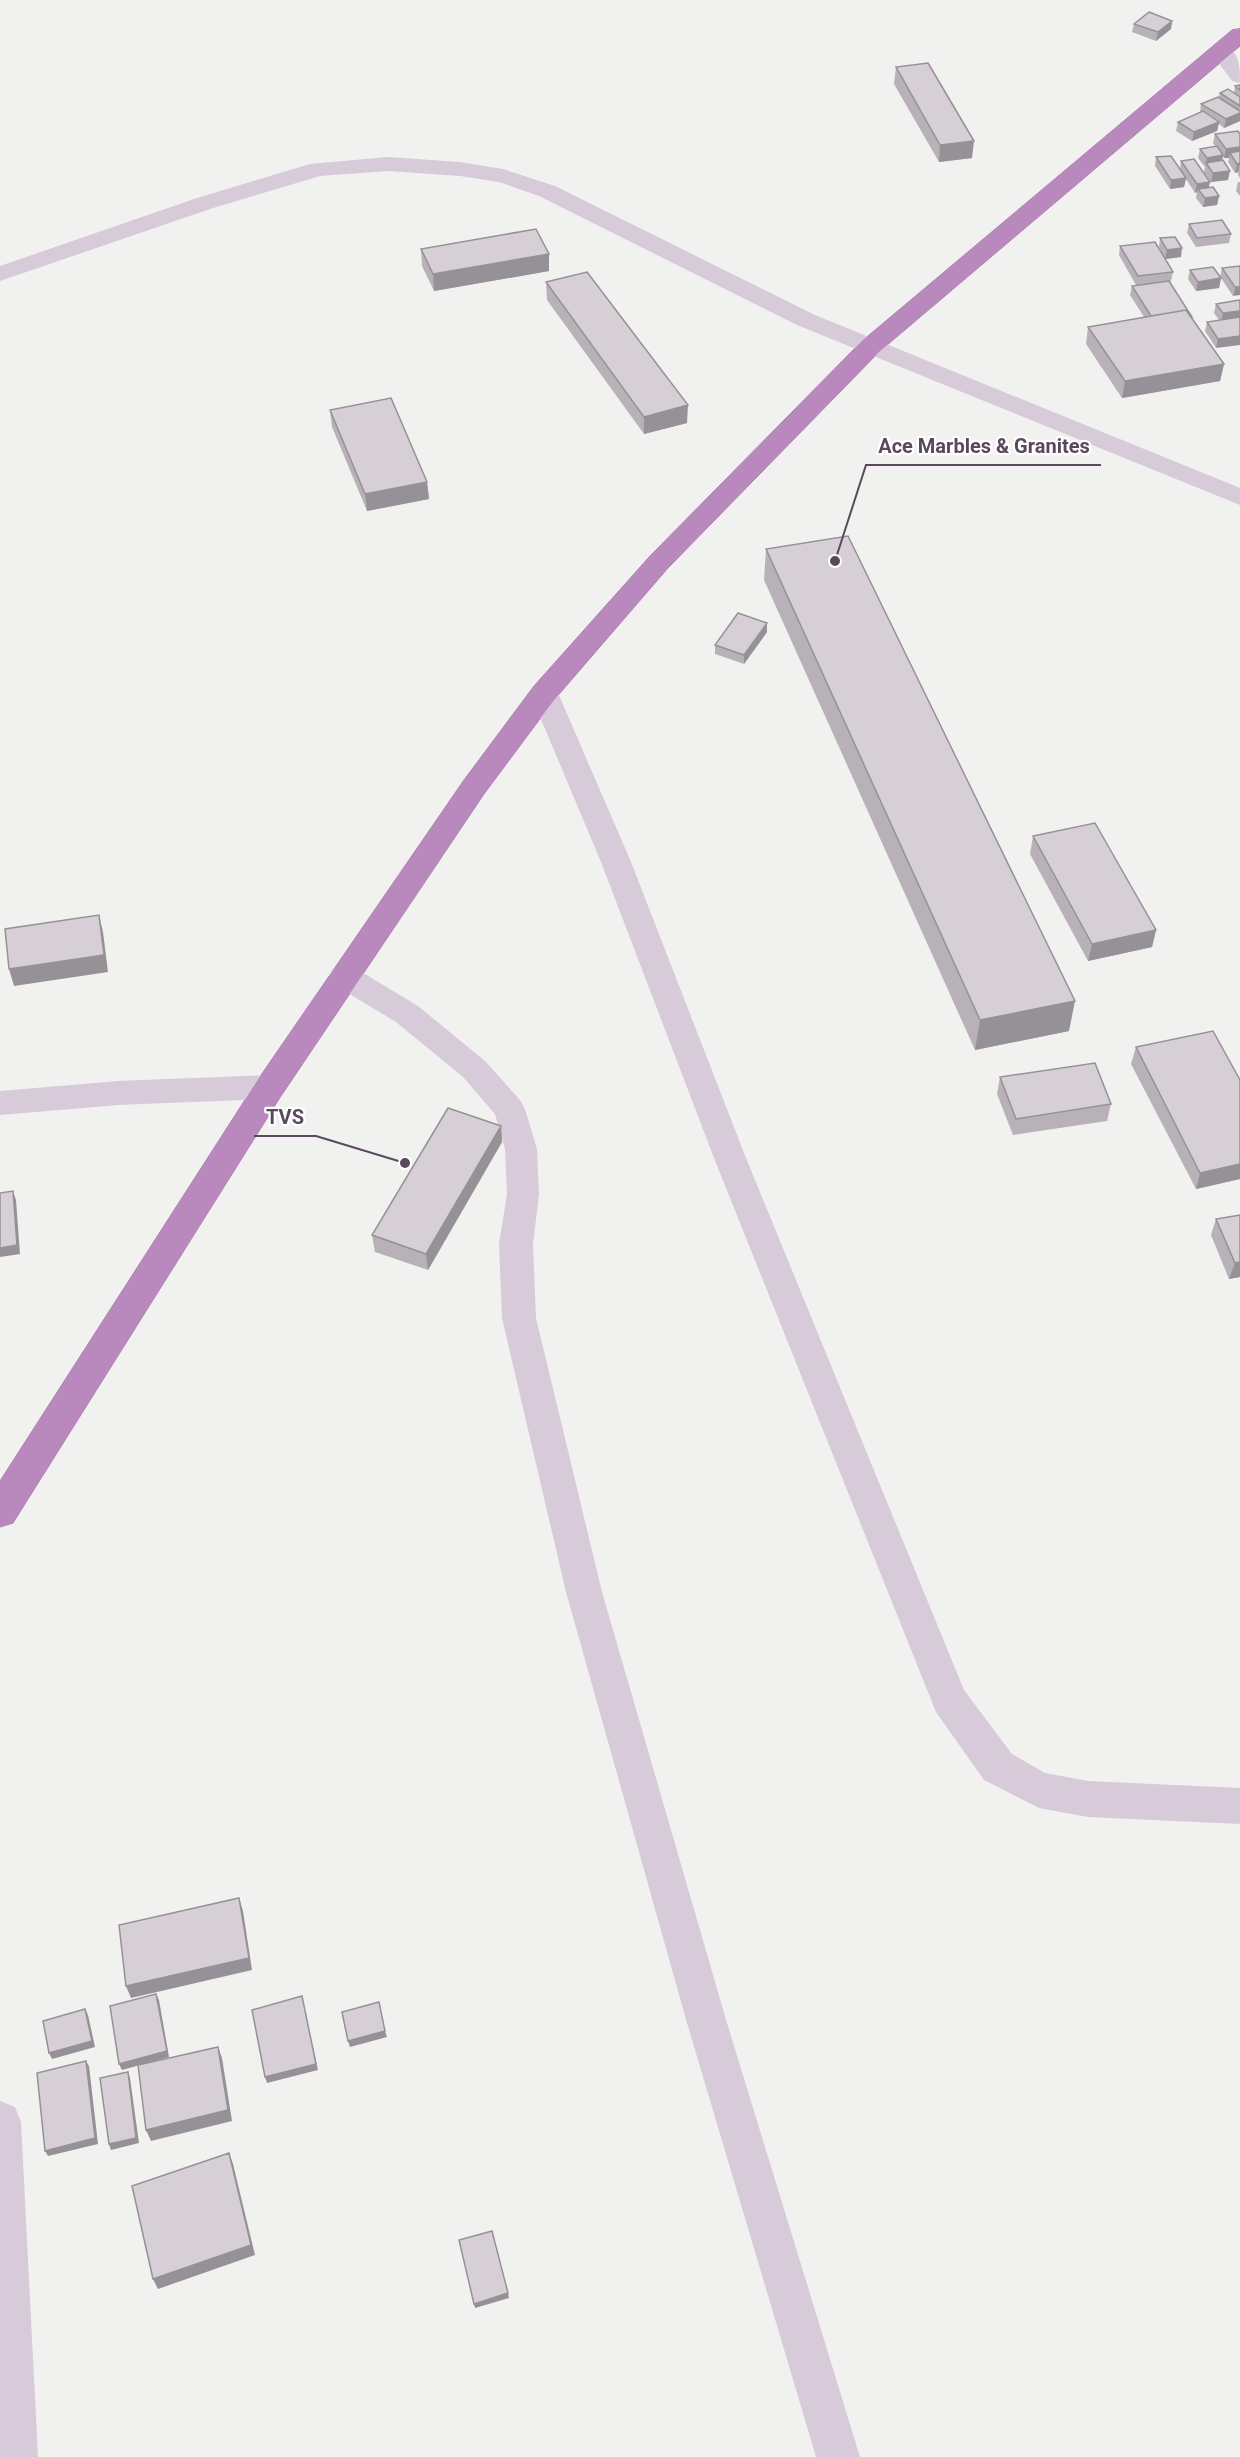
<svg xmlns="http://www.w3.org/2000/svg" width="1240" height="2457" font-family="Roboto,sans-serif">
<rect width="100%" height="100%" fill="#f1f2f0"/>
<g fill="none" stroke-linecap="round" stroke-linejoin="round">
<defs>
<path id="highway" d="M1240,29V46L880,351L668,568L554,700L484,794L281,1096L13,1523L0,1527V1481L259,1078L464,780L534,686L650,556L862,341L1232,30Z"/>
</defs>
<use href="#highway" stroke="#a574a9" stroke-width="1"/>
<path fill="#d7cad9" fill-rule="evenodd" d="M1221,45C1240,49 1240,66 1240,83L1232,81L1210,51L1213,46Z
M388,157L460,162L503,169L555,186L815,315L1240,488V505L797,325L539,196L499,182L460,176L388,171L320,176L213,208L0,281V266L197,198L310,164Z
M544,684L554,686L558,693L631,862L746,1158L964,1690L1012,1754L1045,1773L1088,1781L1240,1788V1824L1088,1817L1039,1808L984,1780L936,1712L714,1158L601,862L530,693L534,686Z
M344,965L355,968L418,1006L485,1061L520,1100L525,1109L537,1149L539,1194L533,1244L536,1318L602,1592L727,2023L860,2457H816L687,2023L566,1592L502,1318L499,1244L507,1194L505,1149L495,1114L463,1077L396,1022L333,984L329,976L333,968Z
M270,1075L281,1078L286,1087L281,1096L270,1099L118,1105L0,1115V1091L118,1081Z
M0,2101L15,2107L21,2122L38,2457H0Z"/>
<use href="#highway" fill="#b988bd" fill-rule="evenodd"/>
</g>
<path fill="#b8b2b8" d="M1172,21L1171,29L1156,41L1132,32L1134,24Z
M896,67L972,158L939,162L894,84Z
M1240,85V121L1224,128L1219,124L1217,131L1192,141L1176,131L1178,122L1200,112L1201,104L1219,97L1220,93H1234L1235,86Z
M1215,134H1240V178L1238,175V172L1235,173L1228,162L1229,158H1224L1223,157L1222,160L1228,180L1211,182L1204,172L1205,167L1198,158L1200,149L1216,147L1213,143Z
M1156,157L1180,169L1181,161L1219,196L1217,205L1203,207L1196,198L1197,192L1195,193L1186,179L1184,187L1170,189L1155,166Z
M1238,182H1240V196L1236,191Z
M1189,224L1231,234L1229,243L1196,247L1187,233Z
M1160,238L1181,257L1165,259L1159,247Z
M1120,246L1173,272L1171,281L1170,282L1192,318L1224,364L1220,381L1122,398L1086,344L1088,327L1144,317L1130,295L1132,286L1136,285L1119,255Z
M421,249L549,271L434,291L422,266Z
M1240,266L1233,296L1221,278L1219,288L1196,291L1188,279L1190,270L1220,277L1222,268Z
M546,282L687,423L644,434L547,300Z
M1239,300L1216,348L1205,331L1207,322L1219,320L1214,313L1216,304Z
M330,410L427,482L429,499L367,511L332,427Z
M766,549L1069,1031L975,1050L764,580Z
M767,632L744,664L715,654V645Z
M1033,836L1156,930L1152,947L1088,961L1030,854Z
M1136,1047L1240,1080V1179L1196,1189L1131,1064Z
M1000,1077L1111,1104L1107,1121L1013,1135L997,1094Z
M501,1126L502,1142L428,1270L375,1252L372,1235Z
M1240,1215V1277L1229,1279L1211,1235L1216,1219Z"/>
<path fill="#969196" d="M1172,21L1171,29L1156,41L1158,32Z
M1240,113V121L1224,128L1226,119Z
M1219,122L1217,131L1192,141L1194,132Z
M974,141L972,158L939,162L940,145Z
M1240,147V156L1230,153L1229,158H1224L1226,149Z
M1223,155L1221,164L1206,163L1207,158Z
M1240,163L1238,172L1235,173L1237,164Z
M1230,171L1228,180L1211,182L1213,173Z
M1186,178L1184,187L1170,189L1171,180Z
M1210,182L1208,191L1198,189L1197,192L1195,193L1197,184Z
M1219,196L1217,205L1203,207L1205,198Z
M1182,248L1181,257L1165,259L1167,250Z
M549,254V271L434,291L433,274Z
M1221,278L1219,288L1196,291L1198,282Z
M1235,287H1240V295L1233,296Z
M1240,311V320L1221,322L1223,313Z
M1240,336V345L1216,348L1218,339Z
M1224,364L1220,381L1122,398L1125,381Z
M688,405L687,423L644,434V417Z
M427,482L429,499L367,511L365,494Z
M767,623V632L744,664V655Z
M99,915L103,932L108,972L14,986L9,969Z
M1156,930L1152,947L1088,961L1092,944Z
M1075,1001L1069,1031L975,1050L980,1020Z
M501,1126L502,1142L428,1270L426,1254Z
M1240,1164V1179L1196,1189L1200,1173Z
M13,1191L16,1200L20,1254L0,1257V1248Z
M1240,1262V1277L1229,1279L1235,1263Z
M239,1898L243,1911L252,1970L131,1998L126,1986Z
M156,1994L159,2000L169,2057L122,2070L119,2064Z
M303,2002L318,2070L267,2083L265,2077Z
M85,2009L88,2015L95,2047L52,2059L49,2053Z
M385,2031L387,2037L350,2047L348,2041Z
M218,2047L222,2058L232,2121L151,2141L146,2130Z
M86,2061L89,2066L98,2144L48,2156L45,2151Z
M128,2072L130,2078L139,2143L111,2150L109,2144Z
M229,2153L233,2164L255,2255L158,2289L153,2279Z
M508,2293L509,2298L475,2308L474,2304Z"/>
<path fill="#d6cfd6" stroke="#969196" stroke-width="1.5" d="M1149,12L1172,21L1158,32L1134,24Z
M928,63L974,141L940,145L896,67Z
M1240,85V90L1235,86Z
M1228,89L1240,97V106L1220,93Z
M1218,97L1240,111V113L1226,119L1201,104Z
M1203,111L1219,122L1194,132L1178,122Z
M1238,131L1240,134V147L1226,149L1215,134Z
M1217,146L1223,155L1207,158L1200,149Z
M1240,151V163L1237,164L1230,153Z
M1171,156L1186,178L1171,180L1156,157Z
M1194,159L1210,182L1197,184L1181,161Z
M1223,160L1230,171L1213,173L1206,163Z
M1213,187L1219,196L1205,198L1198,189Z
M1222,220L1231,234L1197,238L1189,224Z
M536,229L549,254L433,274L421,249Z
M1175,237L1182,248L1167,250L1160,238Z
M1155,242L1173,272L1138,276L1120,246Z
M1240,266V287H1235L1222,268Z
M1213,267L1221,278L1198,282L1190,270Z
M587,272L688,405L644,417L546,282Z
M1169,281L1192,317H1191L1186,310L1151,316L1132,286Z
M1239,300L1240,302V311L1223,313L1216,304Z
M1186,310L1224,364L1125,381L1088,327Z
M1240,317V336L1218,339L1207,322Z
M391,398L427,482L365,494L330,410Z
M848,536L1075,1001L980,1020L766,549Z
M738,613L767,623L744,655L715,645Z
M1095,823L1156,930L1092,944L1033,836Z
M99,915L104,955L9,969L5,929Z
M1213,1031L1240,1080V1164L1200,1173L1136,1047Z
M1095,1063L1111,1104L1016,1119L1000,1077Z
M448,1108L501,1126L426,1254L372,1235Z
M13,1191L17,1245L0,1248V1193Z
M1240,1215V1262L1235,1263L1216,1219Z
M239,1898L249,1958L126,1986L119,1925Z
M156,1994L167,2051L119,2064L110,2006Z
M302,1996L316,2064L265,2077L252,2010Z
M379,2002L385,2031L348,2041L342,2012Z
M85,2009L92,2041L49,2053L43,2021Z
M218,2047L228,2110L146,2130L138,2065Z
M86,2061L95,2138L45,2151L37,2073Z
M128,2072L136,2138L109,2144L100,2078Z
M229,2153L251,2245L153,2279L132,2186Z
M492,2231L508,2293L474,2304L459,2240Z"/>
<path fill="none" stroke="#5a485d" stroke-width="2" d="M835 561L866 465H1101M405 1163L316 1136H254"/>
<g fill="#5a485d" stroke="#fff" stroke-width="2">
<circle cx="835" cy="561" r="6"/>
<circle cx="405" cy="1163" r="6"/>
</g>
<g font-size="20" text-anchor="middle" font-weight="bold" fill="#5a485d" stroke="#fff" stroke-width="4.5" stroke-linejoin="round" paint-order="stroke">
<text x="984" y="453">Ace Marbles &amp; Granites</text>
<text x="285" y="1124">TVS</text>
</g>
</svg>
